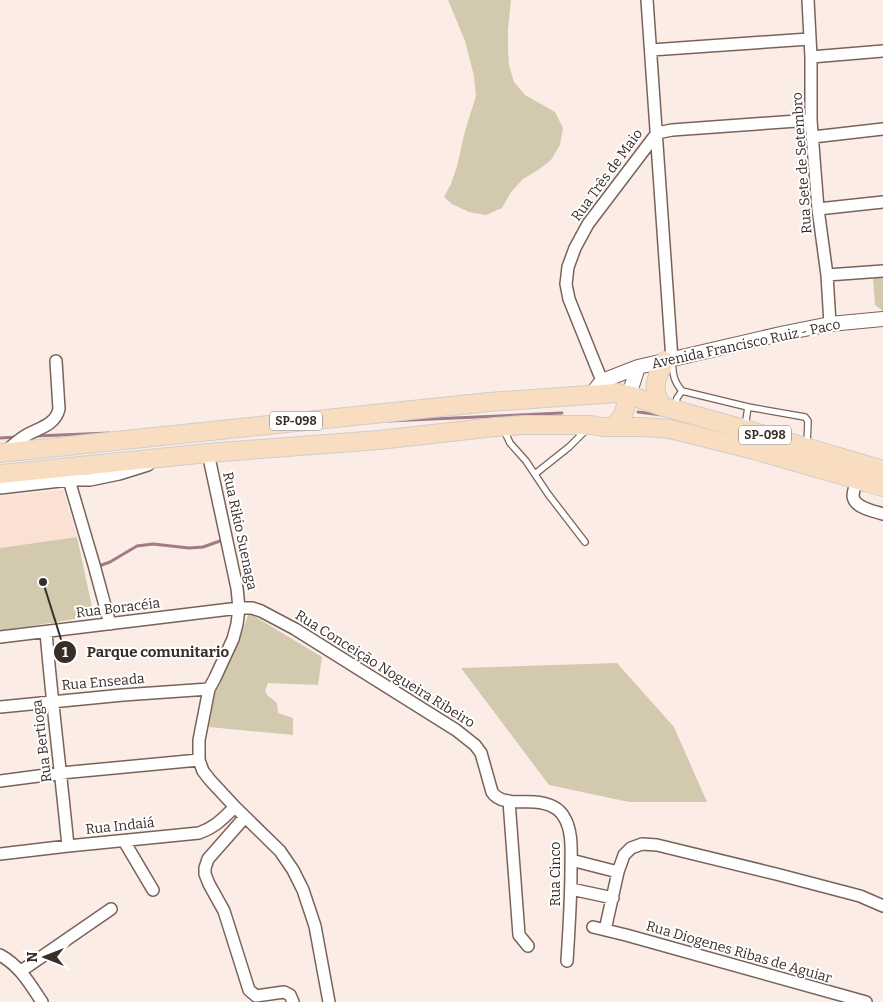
<svg xmlns="http://www.w3.org/2000/svg" width="883" height="1002" font-family="Bitter,serif">
<rect width="100%" height="100%" fill="#fcece6"/>
<path fill="#fbe0d4" d="M63,490L77,537L0,548V496Z"/>
<path fill="#d3c9af" d="M448,0H511L508,30V48L509,65L514,82L525,95L555,112L563,128L560,145L551,160L538,170L523,179L511,192L502,208L486,215L469,212L452,204L444,197L451,184L457,166L465,131L476,96L474,76L465,41Z
M883,277V311L875,305L873,278Z
M77,537L94,616L0,631V548Z
M249,613L322,657L318,685L268,683L265,691L267,695L277,703L278,713L293,718V735L209,727L212,701L218,681L238,642Z
M617,663L674,727L707,802H629L549,785L461,668Z"/>
<g fill="none" stroke-linecap="round" stroke-linejoin="round">
<path stroke="#a17c85" stroke-width="3" d="M638,412L662,415
M388,421L562,413
M36,436L109,433
M0,438L17,437
M99,566L110,562L137,546L153,544L189,548L203,547L220,541"/>
<defs>
<path id="service" d="M672,360C673,374 673,380 682,391
M675,408L677,398L682,391L748,407L805,417L808,421L807,445
M745,427L748,407
M503,428L510,443L526,461L548,494L585,542
M535,474L569,447L586,430"/>
<path id="minor" d="M647,0L672,360
M808,0L811,57V120L818,209L827,275L830,324
M651,50L809,39
M811,57L883,51
M813,137L883,129
M818,209L883,202
M827,275L883,271
M602,381L569,299L566,284L568,267L575,248L588,224L657,133L672,130L811,120
M5,452C12,446 18,440 25,436C38,428 55,426 59,409L56,361
M208,453L237,588L239,608L237,624L233,639L215,678L209,689L199,740V760L203,771L210,780L235,807L280,851L293,870L303,890L315,926L329,1002
M69,480L94,565L110,624
M857,480C856,484 853,491 853,496C854,508 874,511 883,514
M0,488L69,480H90L119,474L148,465
M46,632C52,703 61,774 68,846
M0,637L239,608H252L261,611L295,629L456,730L475,745L481,753L492,792C500,805 522,801 535,802C546,803 558,806 564,817C573,831 571,853 571,869C571,900 569,930 567,961
M0,707L123,695L209,689
M0,781L61,773L199,760
M509,801L519,935L528,946
M245,817L208,859L205,868V874L209,884L224,911L249,990L256,996L284,992L290,995L293,1002
M124,841L153,890
M0,854L68,846L199,833C216,827 222,819 235,807
M571,860L618,872
M571,889L613,898
M593,927L626,935L866,1002
M605,930L618,872L624,855L631,848L642,844L657,845L776,874L860,896L883,906
M0,955C20,966 30,984 42,1002
M21,971L111,909"/>
<path id="tertiary" d="M592,394L602,381L638,367L785,333L830,324L883,319
M629,395L638,367"/>
<path id="primary" d="M661,406C652,388 655,379 665,361
M614,427L623,415L629,395
M0,453L489,402L616,393L629,395L661,406L744,429L883,470
M0,474L208,453L379,440L495,427L524,425H591L603,427H643L670,429L754,450L883,487"/>
</defs>
<use href="#service" stroke="#796359" stroke-width="8"/>
<use href="#minor" stroke="#796359" stroke-width="14"/>
<use href="#tertiary" stroke="#796359" stroke-width="16"/>
<use href="#primary" stroke="#cfcdcc" stroke-width="20"/>
<use href="#service" stroke="#fff" stroke-width="5.5"/>
<use href="#minor" stroke="#fff" stroke-width="11"/>
<use href="#tertiary" stroke="#fff" stroke-width="14"/>
<use href="#primary" stroke="#f9ddc1" stroke-width="18"/>
</g>
<g text-anchor="middle" dominant-baseline="central" stroke-width="4" stroke-linejoin="round" paint-order="stroke">
<g fill="#fff" stroke="#736c69" stroke-width="1">
<rect x="270" y="411.5" width="52" height="19" rx="4"/>
<rect x="739" y="425.5" width="52" height="19" rx="4"/>
</g>
<g font-size="12" font-weight="bold" fill="#372d29">
<text x="296" y="421">SP-098</text>
<text x="765" y="435">SP-098</text>
</g>
<g font-size="14" fill="#372d29" stroke="#fff">
<text transform="translate(802 163) rotate(-94)">Rua Sete de Setembro</text>
<text transform="translate(607 175) rotate(-54)">Rua Três de Maio</text>
<text transform="translate(746 344) rotate(-12)">Avenida Francisco Ruiz - Paco</text>
<text transform="translate(240 531) rotate(78)">Rua Rikio Suenaga</text>
<text transform="translate(118 608) rotate(-7)">Rua Boracéia</text>
<text transform="translate(385 669) rotate(32)">Rua Conceição Nogueira Ribeiro</text>
<text transform="translate(103 682) rotate(-5)">Rua Enseada</text>
<text transform="translate(42 741) rotate(-97)">Rua Bertioga</text>
<text transform="translate(120 826) rotate(-6)">Rua Indaiá</text>
<text transform="translate(555 874) rotate(-90)">Rua Cinco</text>
<text transform="translate(739 952) rotate(16)">Rua Diogenes Ribas de Aguiar</text>
</g>
</g>
<path fill="none" stroke="#372d29" stroke-width="2" d="M43 582L65 652"/>
<g fill="#372d29" stroke="#fff" stroke-width="2">
<circle cx="43" cy="582" r="5"/>
<circle cx="65" cy="652" r="12"/>
</g>
<g font-size="15" text-anchor="middle" font-weight="bold" fill="#fff">
<text x="65" y="657">1</text>
</g>
<g font-size="15" text-anchor="middle" font-weight="bold" fill="#372d29" stroke="#fff" stroke-width="4" stroke-linejoin="round" paint-order="stroke">
<text x="158" y="657">Parque comunitario</text>
</g>
<g transform="translate(45 957) rotate(270)" stroke="#ffffff" stroke-width="4" paint-order="stroke">
<path d="M0-4L9 19L0 12L-9 19Z" fill="#372d29"/>
<text y="-8" font-size="14" font-weight="bold" text-anchor="middle" fill="#372d29">N</text>
</g>
</svg>
